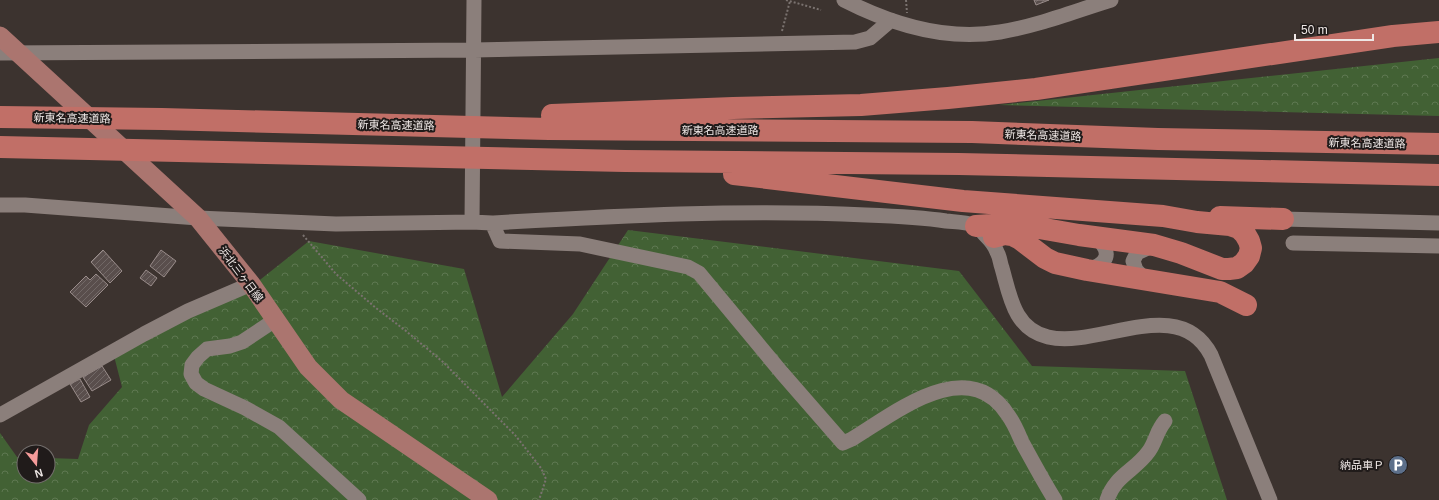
<svg xmlns="http://www.w3.org/2000/svg" width="1439" height="500" font-family="Arial,'Noto Sans JP',sans-serif">
<defs>
<pattern id="forest-crowns" width="20" height="18" patternUnits="userSpaceOnUse"><rect width="20" height="18" fill="#426134"/><path d="M2 6a3 3 0 1 1 6 0M12 15a3 3 0 1 1 6 0" fill="none" stroke="#5e7851"/></pattern>
<pattern id="building-hatch" width="6" height="6" patternUnits="userSpaceOnUse"><rect width="6" height="6" fill="#594e4c"/><path d="M-1 1l2-2M0 6l6-6M5 7l2-2" fill="none" stroke="#716866"/></pattern>
</defs>
<rect width="100%" height="100%" fill="#3c332f"/>
<path fill="url(#forest-crowns)" d="M1439,58V116L999,105Z
M628,230L959,271L1032,366L1185,371L1227,500H0V433L17,457H24V476H48V458L78,459L89,425L122,387L113,352L256,283L309,241L464,269L502,397L573,314Z"/>
<path fill="url(#building-hatch)" stroke="#998c8a" d="M1034,0H1049L1036,5Z
M103,250L122,271L110,283L91,262Z
M161,250L176,261L164,277L150,266Z
M146,270L157,278L151,286L140,278Z
M96,274L108,285L86,307L70,292L86,276L90,280Z
M102,366L111,380L92,391L83,377Z
M80,379L90,397L81,402L70,384Z"/>
<g fill="none" stroke-linecap="round" stroke-linejoin="round">
<path stroke="#7a726f" stroke-width="2" stroke-dasharray="2 2" stroke-linecap="butt" d="M786,0L821,10
M906,0L907,13
M782,31L790,1
M303,235L336,274L376,308L406,331L443,362L515,435L541,468L546,479L539,500"/>
<path stroke="#8b7f7b" stroke-width="15" d="M844,0C891,24 947,41 1000,32C1037,26 1075,11 1111,0
M0,53L474,50L855,42L870,38L891,20
M0,205H25L198,218L336,224L472,222L492,223C617,216 741,209 866,215C893,216 920,217 946,221C955,222 965,222 974,225C979,227 982,232 986,236C990,240 995,246 997,252C1000,257 1000,263 1002,268C1010,296 1014,329 1048,337C1099,349 1179,293 1211,355L1270,500
M1283,219L1439,223
M472,222L474,0
M492,223L500,241L580,244L688,267L699,273L782,373L843,443L852,439C895,413 968,353 1008,415C1014,423 1018,433 1022,442C1033,462 1043,481 1055,500
M1293,243L1439,246
M1087,270C1108,264 1113,253 1096,237
M1145,279L1136,270L1133,261L1137,253L1154,245
M275,320L242,342L230,346L207,349L198,357L192,365L191,374L196,383L204,389L245,408L279,427L359,500
M0,415L144,334L188,311L251,284
M1107,500C1115,475 1135,471 1149,451C1156,441 1156,432 1165,421"/>
<path stroke="#ab756f" stroke-width="19" d="M0,36L198,218L251,284L308,367L341,400L488,500"/>
<path stroke="#c16f67" stroke-width="22" d="M552,115L733,108L861,105L948,98L1036,89L1393,36L1439,32
M0,117L162,119L549,129L972,132L1158,139L1439,144
M0,147L625,161L959,164L1439,175
M734,174L963,201L1163,216L1197,222L1230,225L1239,228L1245,234L1249,241L1251,248L1249,256L1244,263L1237,268L1229,269H1222L1181,253L1154,245L1079,235L1022,225L1006,224L976,226
M1220,217L1283,219
M994,237L1005,234L1012,235L1020,239L1045,258L1055,263L1087,270L1220,292L1246,305"/>
</g>
<defs>
<symbol id="parking-disc" viewBox="-11 -11 22 22"><circle r="9.5" fill="#5c6f8a" stroke="#201b1a"/><path d="M-3.5-5.5H1a3.5 3.5 0 0 1 0 7H-1V5.5H-3.5ZM-1-3.4V-.6H.8a1.4 1.4 0 0 0 0-2.8Z" fill="#fff"/></symbol>
</defs>
<g fill-rule="evenodd">
<use href="#parking-disc" x="1387" y="454" width="22" height="22"/>
</g>
<g text-anchor="middle" dominant-baseline="central" stroke-width="4" stroke-linejoin="round" paint-order="stroke">
<g font-size="11" fill="#eee7e5" stroke="#201b1a">
<text transform="translate(72 118) rotate(1)">新東名高速道路</text>
<text transform="translate(396 125) rotate(1)">新東名高速道路</text>
<text x="720" y="130">新東名高速道路</text>
<text transform="translate(1043 135) rotate(2)">新東名高速道路</text>
<text transform="translate(1367 143) rotate(1)">新東名高速道路</text>
<text transform="translate(241 274) rotate(53)">浜北三ヶ日線</text>
</g>
<g font-size="11" fill="#eee7e5" stroke="#201b1a" text-anchor="end">
<text x="1384" y="465">納品車Ｐ</text>
</g>
</g>
<g transform="translate(36 464) rotate(163)"><circle r="19" fill="#201b1a" stroke="#726d6b"/>
<path d="M0-3L7 15L0 10L-7 15Z" fill="#f59b9a"/>
<text y="-6" font-size="11" font-weight="bold" text-anchor="middle" fill="#eee7e5">N</text>
</g>
<path d="M1295 34v6h78v-6" fill="none" stroke="#eee7e5" stroke-width="2"/>
<text x="1301" y="34" font-size="12" fill="#eee7e5" stroke="#201b1a" stroke-width="3" paint-order="stroke">50 m</text>
</svg>
